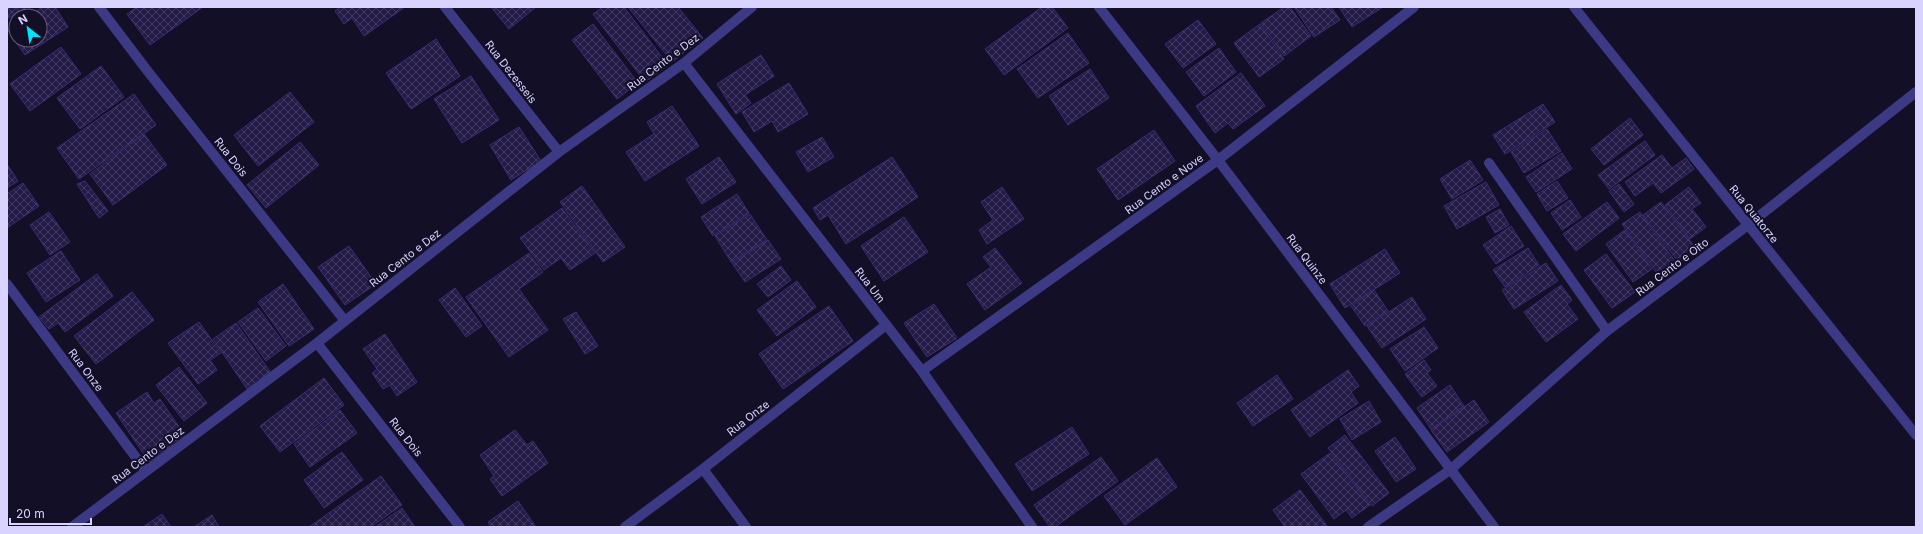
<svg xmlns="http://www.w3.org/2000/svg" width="1923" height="534" font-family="Inter,sans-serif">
<defs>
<pattern id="building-cross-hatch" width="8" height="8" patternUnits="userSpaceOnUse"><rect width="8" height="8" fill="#241b47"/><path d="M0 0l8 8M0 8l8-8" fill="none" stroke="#433b63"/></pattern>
</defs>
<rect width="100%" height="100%" fill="#130f26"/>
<path fill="url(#building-cross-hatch)" stroke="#3b2d73" d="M7,7H27L7,19Z
M43,7H55L68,27L25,55L8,30L16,25V40H40V16H29Z
M137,7H203L150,45L127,14Z
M340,7H405L364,36L352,18L344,24L335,11Z
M491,7H536L509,29Z
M603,7H624L668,65L645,82L593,14Z
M628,7H678L703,38L672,62Z
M1042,7H1052L1068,28L1004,75L985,49Z
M1284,7H1290L1311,36L1284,56L1261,23Z
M1294,7H1331L1340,20L1314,37Z
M1339,7H1383L1352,27Z
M1198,20L1216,44L1183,68L1165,44Z
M593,24L638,83L617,99L572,40Z
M1260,24L1284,59L1259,77L1234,43Z
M1068,33L1089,63L1038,98L1017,69Z
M436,39L460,76L411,109L386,73Z
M61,47L81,74L30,111L10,84Z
M1219,48L1236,72L1204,96L1186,72Z
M761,55L774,76L745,95L751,103L736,114L717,84Z
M101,66L124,97L80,129L57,98Z
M1090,69L1109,98L1068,125L1049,96Z
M1241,73L1265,106L1233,129L1228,123L1215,133L1196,106Z
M471,76L499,120L462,143L434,99Z
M789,83L808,114L778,132L772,121L754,132L742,112Z
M290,92L314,122L258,166L234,135Z
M134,94L156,125L79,179L57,148Z
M1543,104L1555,122L1505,154L1493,135Z
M672,106L699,146L645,181L626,152L654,134L647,122Z
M1630,118L1643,135L1604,165L1591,149Z
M519,127L541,161L511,180L490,145Z
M1547,129L1561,151L1524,173L1511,152Z
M1154,130L1175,161L1118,200L1097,169Z
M144,134L167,165L113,205L90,174Z
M822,137L834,157L808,172L796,152Z
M1645,141L1655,155L1609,189L1598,175Z
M300,142L319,165L266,208L247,185Z
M1562,153L1572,169L1536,192L1526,177Z
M1662,155L1672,168L1686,158L1694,169L1661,193L1653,183L1635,196L1625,182Z
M719,157L736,182L702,204L686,179Z
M892,157L918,197L846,244L828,215L820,220L813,208Z
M1470,160L1483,180L1452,199L1440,179Z
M7,164L18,181L7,188Z
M85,181L108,211L99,218L77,184Z
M1557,181L1568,198L1547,211L1537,194Z
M1486,182L1499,205L1457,229L1444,206Z
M23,183L39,206L7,228V194Z
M1619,184L1634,204L1624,212L1609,191Z
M582,186L625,247L603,262L560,202Z
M1002,187L1024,219L987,244L979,230L993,220L981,202Z
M1689,187L1701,203L1692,209L1706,227L1690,239L1665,205Z
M737,194L749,213L713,236L701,217Z
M1570,200L1581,217L1562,230L1551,213Z
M1607,202L1619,218L1576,251L1563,234Z
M1661,202L1697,250L1679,263L1643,215Z
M562,208L595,253L570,270L561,258L544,270L520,238Z
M1500,209L1509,225L1495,233L1486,217Z
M49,212L70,242L50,255L30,225Z
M1640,212L1679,267L1661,279L1622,224Z
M750,214L767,240L731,262L715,236Z
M904,217L928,252L884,281L861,246Z
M1511,226L1524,246L1496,264L1483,245Z
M1625,230L1652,269L1633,282L1606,244Z
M768,240L781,259L745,282L732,263Z
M349,246L376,284L345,305L318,267Z
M995,248L1022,283L985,310L967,284L991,267L983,257Z
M1528,248L1539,265L1505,287L1493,270Z
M1385,249L1400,273L1345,308L1330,284Z
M61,251L80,280L46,302L27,273Z
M529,253L543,272L519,289L548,330L509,357L466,297Z
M1606,254L1635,292L1612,308L1584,270Z
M1546,263L1558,281L1514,309L1502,290Z
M781,266L791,280L768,297L757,284Z
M97,274L113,296L65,332L58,323L49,329L39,317Z
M797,281L816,307L777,336L757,310Z
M283,284L314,329L289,346L258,302Z
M1561,285L1572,300L1567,304L1578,319L1546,342L1524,312Z
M455,288L482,326L466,337L439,300Z
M1374,290L1388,311L1365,326L1351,306Z
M132,292L154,320L96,364L74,336Z
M1412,297L1426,319L1382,348L1367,326Z
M934,304L957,338L927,357L904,323Z
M829,306L853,341L783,389L759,354Z
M258,308L286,346L266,361L238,322Z
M576,312L598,346L585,354L563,319Z
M199,322L221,353L210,360L217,370L198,384L168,343Z
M236,323L271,373L247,389L213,339Z
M1424,327L1438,348L1405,371L1390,349Z
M385,334L417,382L397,396L390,385L383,389L372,373L377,369L363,349Z
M1424,360L1431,370L1427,373L1437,386L1422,397L1405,374Z
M179,367L207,403L184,421L156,385Z
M1348,370L1359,386L1351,392L1358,403L1310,437L1291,410Z
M1277,375L1293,399L1253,426L1237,403Z
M324,378L344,405L280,452L260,426Z
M1450,385L1464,406L1431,429L1417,408Z
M147,392L154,403L160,399L186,437L149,462L116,413Z
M1474,400L1489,422L1447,452L1431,430Z
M1369,401L1381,422L1352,440L1340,419Z
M340,410L357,433L310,467L294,444Z
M1072,427L1089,454L1032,491L1015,464Z
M515,430L527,445L533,441L548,463L502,496L490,479L494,476L480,455Z
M1345,435L1389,493L1372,506L1328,448Z
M1395,437L1416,469L1396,482L1375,451Z
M342,452L363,480L324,508L304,480Z
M1330,453L1370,505L1352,518L1346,510L1334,519L1301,474Z
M1101,457L1118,481L1055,527H1050L1034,505Z
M1157,458L1177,487L1125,525L1104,496Z
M381,476L402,505L371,527H309Z
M1300,490L1328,527H1285L1273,510Z
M518,501L536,527H491L488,522Z
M402,508L415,527H375Z
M162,514L171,527H143Z
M212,515L219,527H194Z"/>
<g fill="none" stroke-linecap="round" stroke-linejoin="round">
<path stroke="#3d3a85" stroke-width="10" d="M99,7L146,69L345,321
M445,7L559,152
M1099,7L1218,160L1494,527
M1574,7L1916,435
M684,63L922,371L1032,527
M1489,163L1607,331
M7,284L146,471
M317,343L460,527
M922,371L1218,160L1414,7
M703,469L746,527
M72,527L317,343L559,152L684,63L752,7
M625,527L703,469L886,325
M1368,527L1450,470L1607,331L1748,225L1916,92"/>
</g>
<g text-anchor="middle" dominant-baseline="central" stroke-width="4" stroke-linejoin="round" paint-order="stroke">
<g font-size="11" fill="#d9d4ff" stroke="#130f26">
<text transform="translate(663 62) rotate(-37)">Rua Cento e Dez</text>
<text transform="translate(511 72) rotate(52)">Rua Dezesseis</text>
<text transform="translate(231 157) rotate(52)">Rua Dois</text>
<text transform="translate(1164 184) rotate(-36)">Rua Cento e Nove</text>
<text transform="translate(1754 214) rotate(51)">Rua Quatorze</text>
<text transform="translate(405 258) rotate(-38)">Rua Cento e Dez</text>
<text transform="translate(1307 259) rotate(53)">Rua Quinze</text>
<text transform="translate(1672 267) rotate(-37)">Rua Cento e Oito</text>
<text transform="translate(870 285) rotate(52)">Rua Um</text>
<text transform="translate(86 370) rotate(53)">Rua Onze</text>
<text transform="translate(748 418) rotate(-38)">Rua Onze</text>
<text transform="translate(406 437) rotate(52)">Rua Dois</text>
<text transform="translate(148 455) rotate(-37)">Rua Cento e Dez</text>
</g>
</g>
<rect width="1923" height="534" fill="none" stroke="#d9d4ff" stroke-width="16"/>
<g transform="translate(28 28) rotate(330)"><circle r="19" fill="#130f26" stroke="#625e7d"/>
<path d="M0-3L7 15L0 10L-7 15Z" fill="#00e5ff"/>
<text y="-6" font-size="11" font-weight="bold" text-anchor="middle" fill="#d9d4ff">N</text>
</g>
<path d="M10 518v6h81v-6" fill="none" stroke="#d9d4ff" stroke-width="2"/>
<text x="16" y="518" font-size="12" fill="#d9d4ff" stroke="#130f26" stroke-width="3" paint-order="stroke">20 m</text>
</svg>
